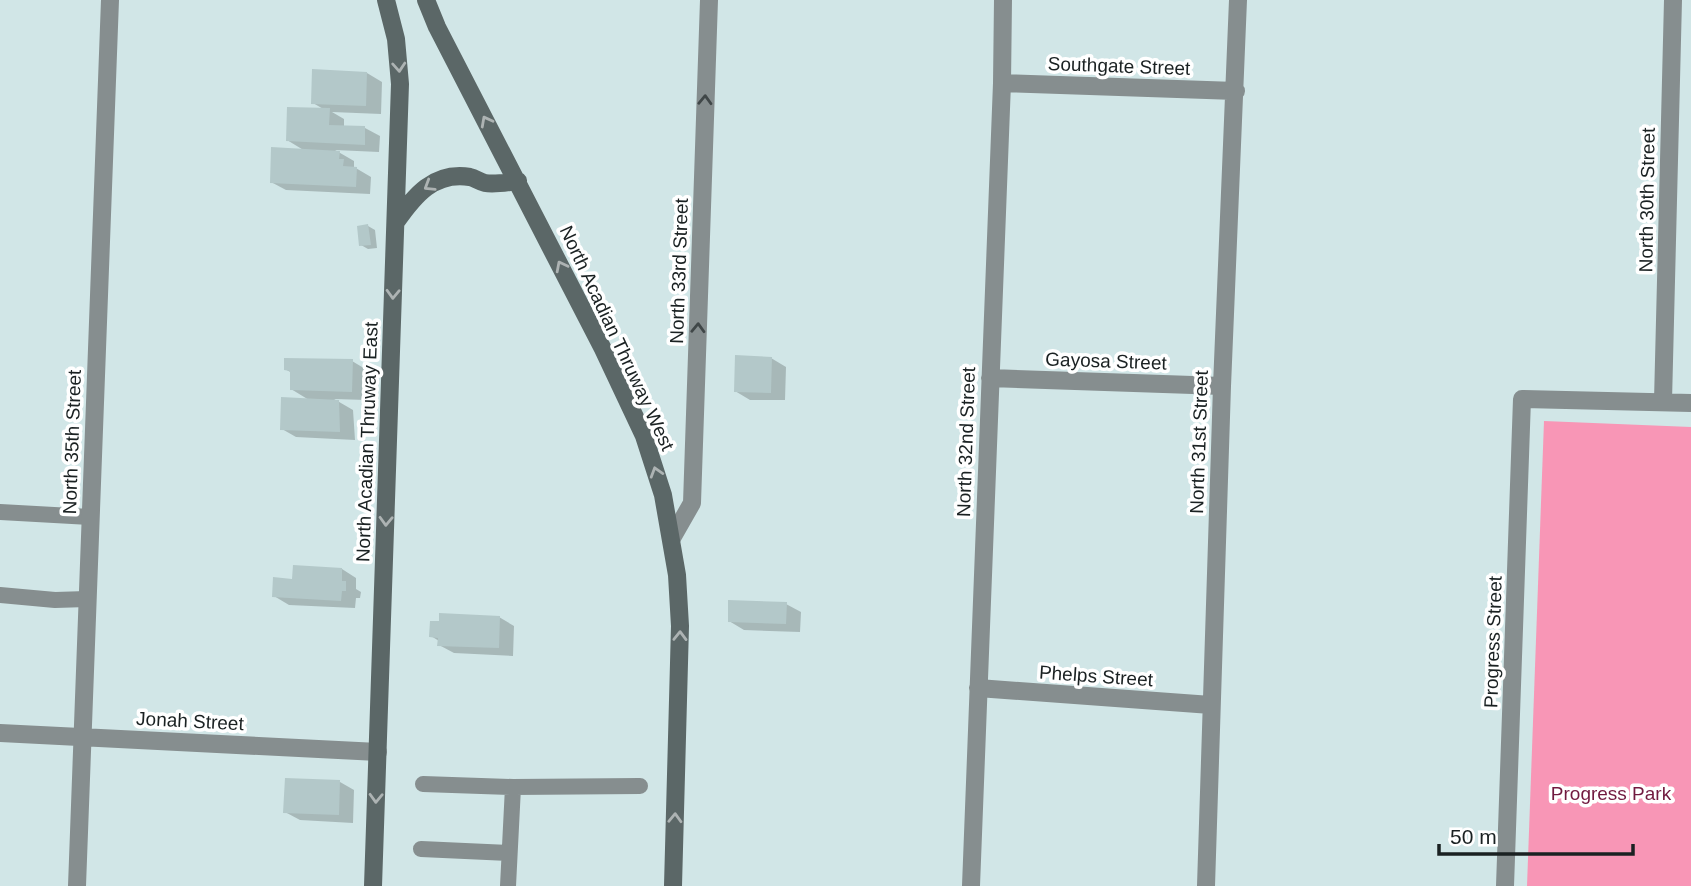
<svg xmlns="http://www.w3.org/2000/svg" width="1691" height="886" font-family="Helvetica,sans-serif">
<rect width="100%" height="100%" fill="#d1e6e7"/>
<path fill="#f896b6" d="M1544,421L1691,427V886H1527Z"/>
<path fill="#0003" d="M367,73L382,82L381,114L332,112L344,119V127L365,128L380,136L379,152L335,150L354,161V167L371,177L370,194L286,190L271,182L305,151L287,140L325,110L313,103Z
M368,226L375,230L377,248L368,249L361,245Z
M771,358L786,367L785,400H750L735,391Z
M352,361L367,370L366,400L334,399L353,410L355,440L296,437L282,429L309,400L291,389L292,373L285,369Z
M342,569L356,578V589L361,592L360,598H356L355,608L289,605L274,596L294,580Z
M786,604L801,612L800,632L744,630L729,621Z
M499,617L514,626L513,656L454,653L439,645V641L431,636Z
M340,782L354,790L353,823L300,820L285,812Z"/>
<path fill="#b3c8c9" d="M312,69L367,72L366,106L311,104Z
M287,107L330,108L329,125L365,126V145L286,141Z
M271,147L340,151L339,159H344L343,166L357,167L356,187L270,183Z
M368,224L371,245L359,246L357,226Z
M735,355L772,357L771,393L734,392Z
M284,358L353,359L352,392L290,390V371L284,370Z
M281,397L339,400L340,432L280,430Z
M293,565L342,568V581H346V591H342L341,601L272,597L273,577L292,579Z
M728,600L787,602L786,624L728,622Z
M439,613L500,616L499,648L437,646L438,638L429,637L430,621H439Z
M285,778L340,780L339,815L283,813Z"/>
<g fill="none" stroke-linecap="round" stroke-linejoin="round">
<path stroke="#868e8f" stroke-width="16" d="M0,512L90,517
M0,595L55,600L87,599
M423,784L513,787L508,886
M513,787L640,786
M421,849L509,853"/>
<path stroke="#868e8f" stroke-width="18" d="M1002,83L1236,91
M990,378L1222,386
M1663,401L1673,0
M672,538L692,503L709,0
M978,688L1211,705
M0,733L378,752
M77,886L110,0
M971,886L1002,83L1003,0
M1206,886L1222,386L1238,0
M1505,886L1522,399L1691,403"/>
<path stroke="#5b6767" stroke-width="18" d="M426,0L437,27L603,349L644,436L663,495L677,575L680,626L673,886
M396,222C414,196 434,171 470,177C475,178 480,182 485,183C495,185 508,182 518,181
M373,886L400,84L396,39L386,0"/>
</g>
<defs><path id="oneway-chevron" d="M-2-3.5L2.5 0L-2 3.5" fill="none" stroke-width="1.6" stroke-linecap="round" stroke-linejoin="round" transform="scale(1.75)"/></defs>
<g stroke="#adb3b3">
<use href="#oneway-chevron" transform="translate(399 67) rotate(86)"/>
<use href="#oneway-chevron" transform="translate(486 121) rotate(-118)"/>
<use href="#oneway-chevron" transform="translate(429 186) rotate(148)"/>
<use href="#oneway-chevron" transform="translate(561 266) rotate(-117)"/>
<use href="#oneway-chevron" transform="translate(393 294) rotate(92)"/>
<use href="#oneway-chevron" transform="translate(656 472) rotate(-107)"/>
<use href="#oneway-chevron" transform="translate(386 521) rotate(92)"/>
<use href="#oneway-chevron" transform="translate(680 636) rotate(-89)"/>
<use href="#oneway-chevron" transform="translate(376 798) rotate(92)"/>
<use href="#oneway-chevron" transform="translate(675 818) rotate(-88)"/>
</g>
<g stroke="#404748">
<use href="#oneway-chevron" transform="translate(705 100) rotate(-88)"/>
<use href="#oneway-chevron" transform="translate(698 328) rotate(-88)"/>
</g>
<g text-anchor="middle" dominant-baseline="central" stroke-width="7" stroke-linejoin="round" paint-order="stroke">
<g font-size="19" fill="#1a2122" stroke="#fff">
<text transform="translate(1119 66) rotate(2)">Southgate Street</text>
<text transform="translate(1647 200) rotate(-89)">North 30th Street</text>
<text transform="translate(679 271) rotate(-88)">North 33rd Street</text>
<text transform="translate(617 338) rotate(65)">North Acadian Thruway West</text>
<text transform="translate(1106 361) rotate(2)">Gayosa Street</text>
<text transform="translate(72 442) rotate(-88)">North 35th Street</text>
<text transform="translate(367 442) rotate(-88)">North Acadian Thruway East</text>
<text transform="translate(966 442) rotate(-88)">North 32nd Street</text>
<text transform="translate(1199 442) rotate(-88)">North 31st Street</text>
<text transform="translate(1493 642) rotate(-88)">Progress Street</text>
<text transform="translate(1096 676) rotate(4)">Phelps Street</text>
<text transform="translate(190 721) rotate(3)">Jonah Street</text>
</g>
<g font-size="19" fill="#71193f" stroke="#fff">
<text x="1611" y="793">Progress Park</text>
</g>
</g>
<path d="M1439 844v10h194v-10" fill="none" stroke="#1a2122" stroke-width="3.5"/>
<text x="1450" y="844" font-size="21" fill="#1a2122" stroke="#ffffff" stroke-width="5" paint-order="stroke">50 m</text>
</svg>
